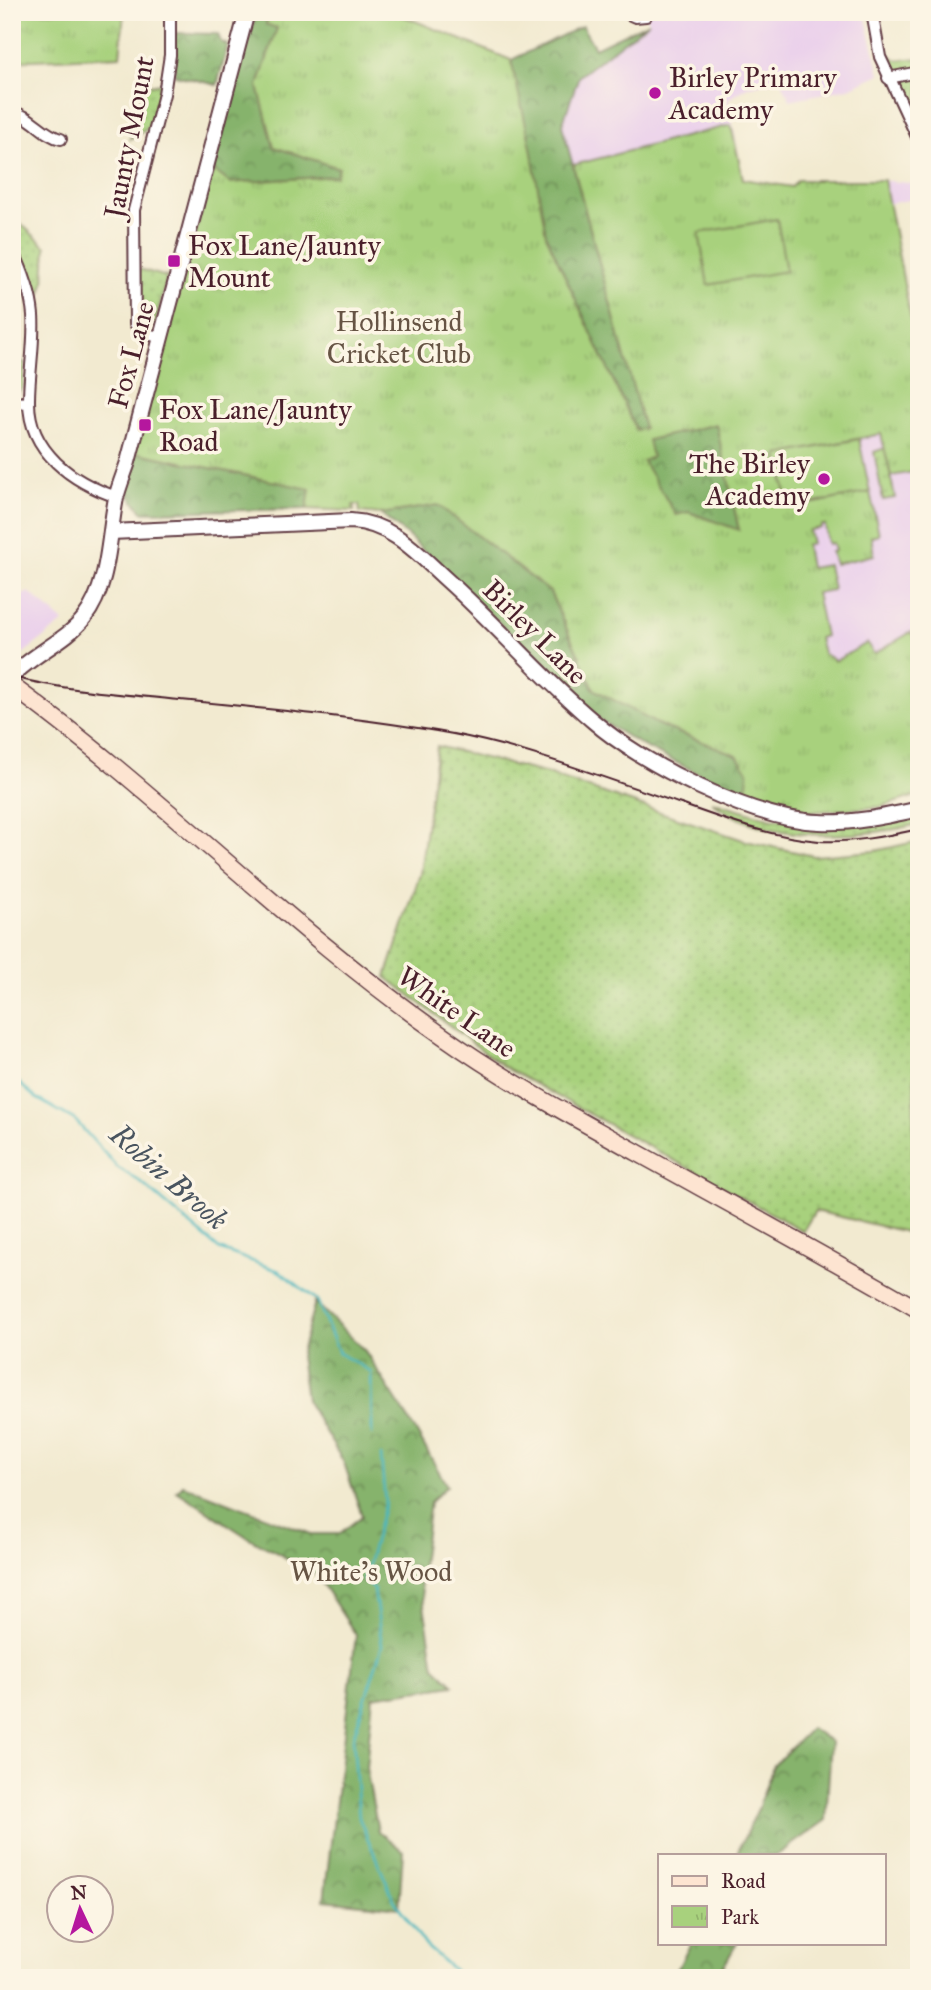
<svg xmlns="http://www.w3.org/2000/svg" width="931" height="1990" font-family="'IM FELL Great Primer',serif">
<defs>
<pattern id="grass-dots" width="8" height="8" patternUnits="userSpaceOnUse" patternTransform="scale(1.75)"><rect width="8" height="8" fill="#a8d17d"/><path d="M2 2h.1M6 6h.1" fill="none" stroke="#92b36c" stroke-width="1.8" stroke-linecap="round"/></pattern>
<pattern id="forest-crowns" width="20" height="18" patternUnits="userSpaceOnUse" patternTransform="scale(1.75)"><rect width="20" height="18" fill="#86b36c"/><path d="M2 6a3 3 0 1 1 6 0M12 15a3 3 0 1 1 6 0" fill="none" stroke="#709159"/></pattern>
<pattern id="park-tufts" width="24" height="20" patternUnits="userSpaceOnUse" patternTransform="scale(1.75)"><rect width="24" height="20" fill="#a8d17d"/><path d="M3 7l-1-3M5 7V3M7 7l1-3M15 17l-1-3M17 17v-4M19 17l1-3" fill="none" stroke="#92b36c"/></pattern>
</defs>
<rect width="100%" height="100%" fill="#fcf5e5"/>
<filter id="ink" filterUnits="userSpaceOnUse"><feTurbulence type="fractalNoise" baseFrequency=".0143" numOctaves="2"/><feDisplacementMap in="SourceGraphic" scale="14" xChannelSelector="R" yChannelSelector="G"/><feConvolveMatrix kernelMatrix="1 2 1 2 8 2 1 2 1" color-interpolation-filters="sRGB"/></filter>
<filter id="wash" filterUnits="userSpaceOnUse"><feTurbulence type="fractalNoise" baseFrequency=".00686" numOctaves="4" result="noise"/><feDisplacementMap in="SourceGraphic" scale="28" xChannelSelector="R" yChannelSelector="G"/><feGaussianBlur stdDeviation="1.57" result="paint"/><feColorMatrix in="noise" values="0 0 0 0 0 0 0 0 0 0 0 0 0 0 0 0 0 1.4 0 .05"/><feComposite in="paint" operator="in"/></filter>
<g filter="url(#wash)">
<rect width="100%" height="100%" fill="#f2ead0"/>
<path fill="#ebd1eb" d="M644,12H864L880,74L849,88L790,100L781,80L747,87L728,99L743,179L792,187L798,180H879L919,184V198L887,204L919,361V795L880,807L847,811L648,440L562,125L579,76L649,23Z
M29,592L64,622L12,662V600Z"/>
<path fill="url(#grass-dots)" stroke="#797854" stroke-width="2" d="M886,53L897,60L919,58V120H916L891,69Z
M162,83L150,124L146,130L130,139L144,86Z
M12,218L17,220L46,247L44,283L38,302L30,273L12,239Z
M139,269L167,277L155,323L149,326L140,320Z
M12,356L25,363L23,387L17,394L12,395Z
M885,448L895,498L883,500L874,452Z
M437,746L544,773L746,841L814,856L875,851L919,841V1036L916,1037L910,1233L815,1211L803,1231L504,1067L386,977L420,874Z
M711,801L772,819L919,813V824C857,839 762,844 711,801Z"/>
<path fill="url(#forest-crowns)" stroke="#68694c" stroke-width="2" d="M257,12H269L266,24L277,28L258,86L274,147L339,168L336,176L230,183L213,170L233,89Z
M649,22L579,76L562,125L644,428L636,430L546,235L511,60L582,26L595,48Z
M174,33L218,34L221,42L228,45L217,85L175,75Z
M717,424L739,531L689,512L676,515L642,460L648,440Z
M134,452L311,489L307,509L143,512L124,489Z
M438,505L550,592L594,689L659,725L737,755L748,772V786L730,789L643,746L600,720L408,536L380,514Z
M315,1302L365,1351L417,1433L447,1486L430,1502L420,1581L434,1666L454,1685L373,1697L366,1768L378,1831L403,1851L399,1908L324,1900L356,1635L315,1573L247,1537L177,1491L183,1485L311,1534H339L362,1516L344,1463L306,1400L300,1356Z
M811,1728L831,1742L826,1820L777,1855H736L758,1809L773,1766Z
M691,1943H737L717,1978H673Z"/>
<path fill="url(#park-tufts)" stroke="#797854" stroke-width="2" fill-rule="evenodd" d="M12,12H124L120,56L12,61Z
M269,12H398V14L511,60L531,147L546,235L636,430L644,428L573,165L731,125L743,179L792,187L798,180H884L919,361V471L891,476L881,434L778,455L789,508L870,492L879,534L871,536L874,555L835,564L831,552L835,551L833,543L828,544L825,525H821V528L809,530L812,544L806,545L810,568L828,565L833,590L816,593L825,636L819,638L823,653L835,661L867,643L874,654L911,632L919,645V795L880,807L794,813L730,789L747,786L748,772L737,755L659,725L594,689L550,592L438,505L380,514L360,512L359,505H353L354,511L307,509L310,489L134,452L213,170L230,183L336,176L339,168L274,147L258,86L277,28L266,24ZM716,424L739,530L688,512L676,515L643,461L652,457L648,440Z"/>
<path fill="#a8d17d" stroke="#797854" stroke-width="2" d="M777,219L786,271L708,285L699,233Z
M859,439L870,492L789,508L778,455Z"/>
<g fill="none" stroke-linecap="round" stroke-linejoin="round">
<path stroke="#48b7bf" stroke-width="2.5" d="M12,1077L36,1098L75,1120L117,1167L139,1181L219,1249L279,1271L317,1300L339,1353L371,1372L372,1434
M381,1456L385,1502L364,1579L374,1590L382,1646L353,1738L359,1818L394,1900L426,1946L463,1978"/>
</g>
</g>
<g filter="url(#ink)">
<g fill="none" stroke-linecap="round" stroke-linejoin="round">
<defs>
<path id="minor" d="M624,12L635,17L646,16
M872,12L880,57L919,141
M888,78L919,72
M12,112C32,115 42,135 61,139
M12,248C22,269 31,291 33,315C35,343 29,372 29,400C28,452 74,483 117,497
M161,338L142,332L135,324L134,210L164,94L170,55V12
M12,402L29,403"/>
<path id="tertiary" d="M111,532L351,521C392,523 419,555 448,581C498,626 542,678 593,721C642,764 753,820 819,822C852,824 887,816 919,809
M12,676C33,654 67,640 84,618C110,584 108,538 116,498C119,486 124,474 128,462L247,12"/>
<path id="secondary" d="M12,686C162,795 291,930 443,1036C505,1080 571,1116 638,1153C732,1205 826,1256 919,1310"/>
</defs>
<use href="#minor" stroke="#633d44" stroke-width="14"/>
<use href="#tertiary" stroke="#633d44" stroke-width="18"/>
<use href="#secondary" stroke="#633d44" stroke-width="19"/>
<use href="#minor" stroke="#fff" stroke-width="10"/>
<use href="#tertiary" stroke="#fff" stroke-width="14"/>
<use href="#secondary" stroke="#fde4d1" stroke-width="16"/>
<path stroke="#4a1f2b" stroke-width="2" d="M12,677C67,691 124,694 180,700C271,709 363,718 453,734C531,749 607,779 681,804C726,820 771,837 819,841C852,843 887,836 919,829"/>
</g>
</g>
<g fill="#b5179e" stroke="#fcf5e5" stroke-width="2.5">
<circle cx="655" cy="93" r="7"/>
<rect x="167" y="254" width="14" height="14" rx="3.5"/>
<rect x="138" y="418" width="14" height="14" rx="3.5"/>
<circle cx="824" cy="479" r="7"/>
</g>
<g text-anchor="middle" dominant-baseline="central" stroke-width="7" stroke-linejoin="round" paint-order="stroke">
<g font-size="28" fill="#4a1f2b" stroke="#fcf5e5" text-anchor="start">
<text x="669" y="77">Birley Primary<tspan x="669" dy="32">Academy</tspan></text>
<text x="188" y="245">Fox Lane/Jaunty<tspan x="188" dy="32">Mount</tspan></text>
<text x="159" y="409">Fox Lane/Jaunty<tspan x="159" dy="32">Road</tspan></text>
<text x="810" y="463" text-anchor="end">The Birley<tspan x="810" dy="32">Academy</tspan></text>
</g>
<g font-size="28" fill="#4a1f2b" stroke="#fcf5e5">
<text transform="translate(129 137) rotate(-79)">Jaunty Mount</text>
<text transform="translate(131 355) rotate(-75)">Fox Lane</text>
<text transform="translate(535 632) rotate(45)">Birley Lane</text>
<text transform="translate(457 1012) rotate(35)">White Lane</text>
</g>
<g font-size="28" fill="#665444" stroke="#fcf5e5">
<text x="399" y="321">Hollinsend<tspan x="399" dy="32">Cricket Club</tspan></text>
<text x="371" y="1571">White's Wood</text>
</g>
<g font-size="30" font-style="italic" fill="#49545f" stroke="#fcf5e5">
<text transform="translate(169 1177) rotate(41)">Robin Brook</text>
</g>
</g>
<rect width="931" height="1990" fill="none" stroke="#fcf5e5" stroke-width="42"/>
<rect x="658" y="1854" width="228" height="91" fill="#fcf5e5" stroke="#b59f9b" stroke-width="2"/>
<rect x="672" y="1876" width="35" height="10" fill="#fde4d1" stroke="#b59f9b" stroke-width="2"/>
<text x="721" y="1888" font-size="21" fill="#4a1f2b">Road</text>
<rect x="672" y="1906" width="35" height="21" fill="url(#park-tufts)" stroke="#b59f9b" stroke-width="2"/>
<text x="721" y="1924" font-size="21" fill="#4a1f2b">Park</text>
<g transform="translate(80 1909) rotate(356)"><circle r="33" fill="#fcf5e5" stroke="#b59f9b" stroke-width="2"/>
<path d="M0-5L12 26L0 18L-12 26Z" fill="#b5179e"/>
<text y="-10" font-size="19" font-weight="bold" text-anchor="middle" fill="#4a1f2b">N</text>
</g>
</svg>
